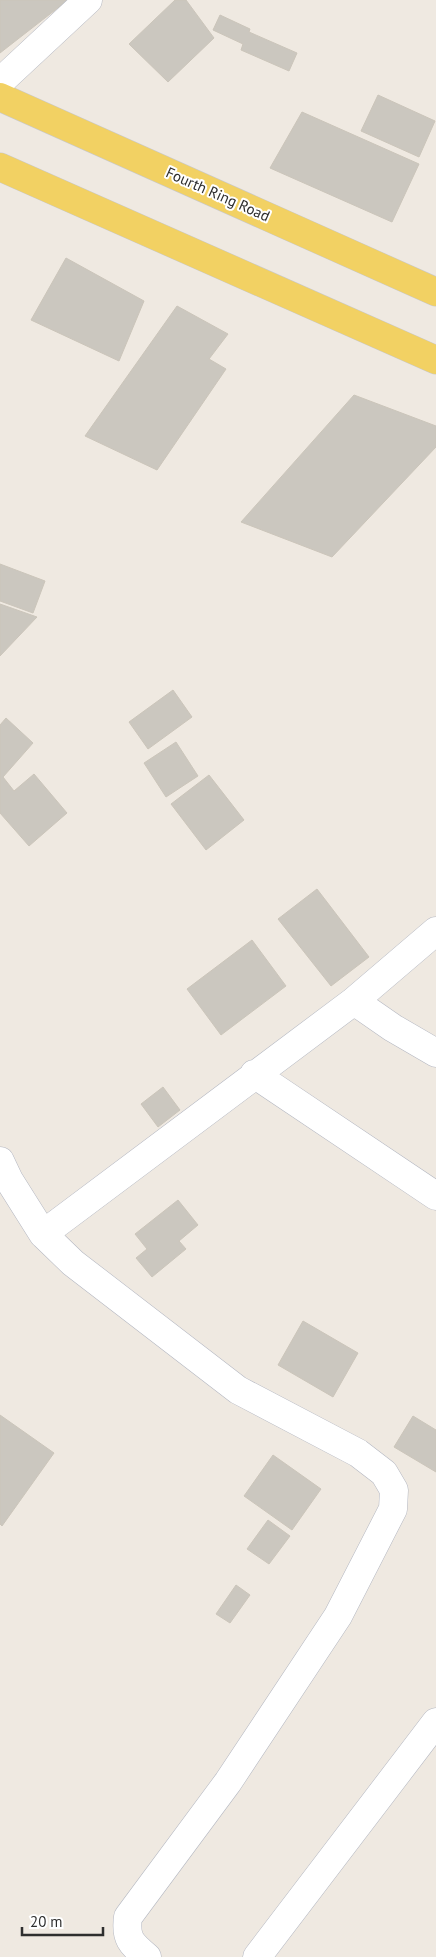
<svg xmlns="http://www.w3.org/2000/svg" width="436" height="1957" font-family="'PT Sans',sans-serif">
<rect width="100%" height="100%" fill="#efe9e1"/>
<path fill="#cbc7bf" stroke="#cbc5ba" d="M0,0H68L0,53Z
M175,0H186L214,38L168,82L129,44Z
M220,15L250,29L249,32L297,53L289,71L241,50L243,44L213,30Z
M378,95L435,121L419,157L361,131Z
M302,112L419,164L392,222L270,168Z
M66,258L144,301L119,361L31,320Z
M177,306L228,334L209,359L226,369L157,470L85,436Z
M354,395L436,426V447L332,557L241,522Z
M0,564L45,581L33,613L0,601Z
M0,604L37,617L0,656Z
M173,690L192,717L148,749L129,722Z
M6,718L33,743L3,777L14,791L34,774L67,813L29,846L0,813V725Z
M176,742L198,776L166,797L144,763Z
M209,775L244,820L206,850L171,804Z
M317,889L369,957L331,986L278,919Z
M252,940L286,986L221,1035L187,989Z
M163,1087L180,1110L158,1127L141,1104Z
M178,1200L198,1225L179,1241L186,1249L152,1277L136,1258L147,1249L135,1234Z
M303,1321L358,1353L333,1397L278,1365Z
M0,1415L54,1453L2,1526L0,1524Z
M413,1416L436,1430V1472L394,1447Z
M273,1455L321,1489L292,1530L244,1496Z
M268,1520L290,1536L269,1564L247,1549Z
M236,1585L250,1595L230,1623L216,1614Z"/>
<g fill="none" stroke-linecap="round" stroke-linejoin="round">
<defs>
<path id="minor" d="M0,82L88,0
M354,1001L393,1028L436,1053
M254,1074L436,1196
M0,1161L9,1180L43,1234L73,1263L238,1390L358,1453L384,1473L394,1490L393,1509L338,1616L228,1782L128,1917C125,1938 131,1944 147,1957
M43,1234L354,1001L436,931
M257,1957L436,1722"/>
<path id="major" d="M0,97L436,292
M0,167L436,360"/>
</defs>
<use href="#minor" stroke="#b4b7c1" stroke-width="29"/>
<use href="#major" stroke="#c9c9c9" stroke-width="29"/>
<use href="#minor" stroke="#fff" stroke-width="28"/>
<use href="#major" stroke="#f2d163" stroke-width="28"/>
</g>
<g text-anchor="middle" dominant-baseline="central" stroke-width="4" stroke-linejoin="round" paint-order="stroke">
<g font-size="15" fill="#2e2e2e" stroke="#fff">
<text transform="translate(218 194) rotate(24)">Fourth Ring Road</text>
</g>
</g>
<path d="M22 1927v8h81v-8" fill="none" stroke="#2e2e2e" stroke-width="2.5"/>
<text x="30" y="1927" font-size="15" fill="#2e2e2e" stroke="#ffffff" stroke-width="4" paint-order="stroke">20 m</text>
</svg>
